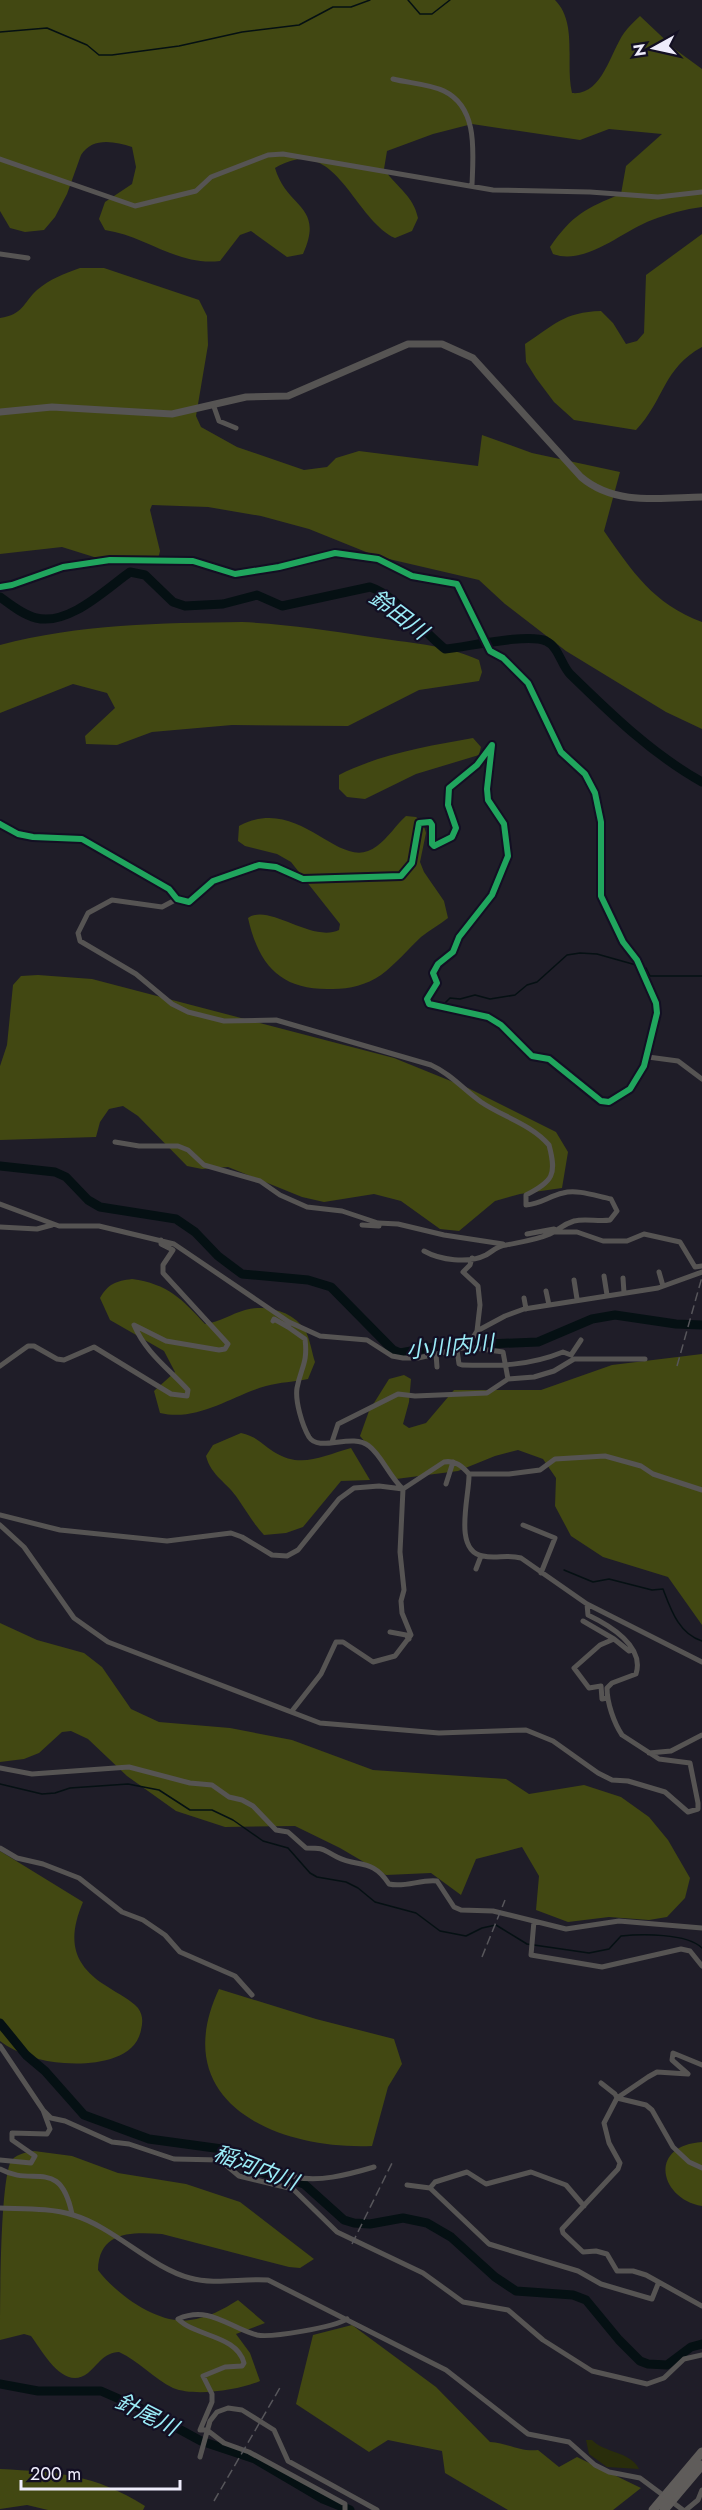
<svg xmlns="http://www.w3.org/2000/svg" width="702" height="2510" font-family="Jost,'Noto Sans JP',sans-serif">
<rect width="100%" height="100%" fill="#1f1d28"/>
<path fill="#292d0b" d="M586,2440H592C604,2453 630,2451 639,2469L607,2467L589,2454Z"/>
<path fill="#424812" d="M0,0H555C578,23 565,64 572,93C602,96 610,53 624,33C628,27 634,22 640,16L676,50L702,69V207C685,209 668,214 652,220C622,231 586,266 553,254L550,247C572,215 586,208 621,194L626,166L662,134L609,129L580,140L472,124L433,134L387,151L384,169C398,189 413,195 418,218L412,231L395,238C352,218 336,131 275,168C287,209 325,205 303,254L287,257L251,231L240,235L220,261C177,266 146,236 105,230L99,219L105,202L132,184L136,167L132,147C114,141 92,137 81,155L67,194L55,217L44,230L25,232L10,228L0,211Z
M702,234V347C663,368 664,401 636,430L574,420L554,402L536,378L526,362L525,344C554,325 564,312 601,311L613,323L626,344L637,341L644,333L646,275Z
M80,268H104L199,300L207,316L208,345L196,416L201,427L237,447L304,470L327,467L336,458L359,451L478,466L482,435L532,453L620,472L604,531C632,571 653,604 702,622V729L666,712L566,651L505,604L479,580L376,556L309,529L261,516L208,507L152,505L150,510L160,551L158,559L145,561L94,557L62,547L0,554V318C24,314 22,304 37,290C50,279 63,274 80,268Z
M242,622C286,624 327,630 371,637C408,643 444,644 479,660L482,672L479,681L419,690L348,726L232,725L152,732L117,745L86,744L85,736L115,708L107,693L73,684L0,713V645C79,624 161,623 242,622Z
M473,738L481,747L479,755L416,774L365,799L347,797L339,789V775C380,754 428,746 473,738Z
M406,816L416,817L423,823L426,833L420,862L424,872L444,901L448,918C439,925 430,930 421,937C408,949 396,964 381,975C366,985 350,989 333,989C282,991 259,967 248,918C269,903 311,943 339,930L340,924L291,862L277,854L245,846L238,841L239,826C302,793 339,876 377,846C388,838 396,825 406,816Z
M38,975L92,979L394,1058L468,1088L556,1132L568,1152L562,1188L520,1194L495,1201L459,1231L440,1229L401,1201L374,1194L324,1202L302,1197L228,1167L202,1169L187,1166L138,1116L123,1106L109,1109L100,1122L96,1137L0,1140V1066L7,1045L13,985L21,976Z
M132,1279C168,1284 182,1299 205,1324C220,1322 231,1314 245,1310C266,1304 293,1311 305,1330C310,1339 312,1353 315,1362L308,1379C294,1382 280,1382 266,1386C231,1396 198,1422 160,1413L154,1391L175,1372L164,1351L110,1320L100,1298C108,1284 116,1281 132,1279Z
M702,1354V1625L668,1577L603,1557L571,1536L555,1506L556,1478L543,1459L518,1450L495,1456L458,1471L396,1479L360,1436L369,1411L389,1379L404,1375L411,1379L409,1402L403,1424L409,1428L426,1423L454,1390H541L612,1365Z
M241,1433C258,1437 260,1443 274,1452C301,1469 322,1456 351,1448L370,1480L341,1481L303,1527L286,1533L264,1535C253,1523 247,1512 238,1499C228,1483 211,1476 206,1456L213,1445Z
M0,1623L37,1640L84,1653L102,1667L131,1709L159,1722L230,1728L292,1740L373,1770L506,1779L529,1794L584,1785L621,1797L649,1817L668,1840L690,1878L685,1898L667,1917L649,1920L609,1917L568,1922L536,1910L539,1876L522,1847L476,1859L461,1895L431,1873L386,1875L340,1848L295,1826L225,1827L176,1811L127,1776L88,1739L71,1731L62,1732L39,1753L24,1759L0,1762Z
M0,1851L83,1902C67,1940 72,1965 108,1987C118,1994 130,1999 138,2008C143,2015 143,2022 141,2030C135,2062 89,2065 64,2063C42,2062 17,2054 0,2041Z
M219,1989L316,2019L394,2039L402,2064L388,2087L372,2146C276,2150 166,2102 219,1989Z
M702,2142V2206C660,2199 647,2146 702,2142Z
M34,2151L72,2156L118,2173L186,2184L240,2202L314,2259L300,2268L289,2267L162,2234C131,2232 99,2231 98,2270C116,2294 158,2325 190,2320C207,2318 224,2309 238,2300L265,2323L236,2334L250,2353L260,2381C239,2390 195,2397 173,2388C154,2379 139,2361 119,2352C103,2353 99,2364 88,2373C64,2392 43,2352 31,2336L24,2334L0,2340C0,2302 0,2191 10,2163C15,2154 24,2153 34,2151Z
M352,2325L436,2387L490,2442C508,2443 520,2452 538,2450L559,2467L577,2457L641,2488L613,2510H508L445,2473L442,2451L388,2440L369,2452L296,2404L313,2335Z
M0,2469C58,2472 94,2474 145,2506L143,2510H48L27,2505L0,2509Z"/>
<g fill="none" stroke-linecap="round" stroke-linejoin="round">
<path stroke="#051013" stroke-width="1.5" d="M408,0L420,14H432L450,0
M0,32L47,28L87,45L99,55H112L179,46L242,32L299,25L333,7H351L370,0
M646,968L650,976H702
M445,1003L450,998L460,999L475,995L490,999L515,995L527,985L537,982L567,955L580,953L597,954L636,965
M564,1570L593,1582L609,1579L652,1590L663,1589C671,1610 679,1634 702,1641
M0,1784L42,1794L55,1793L70,1788L128,1784L159,1790L190,1810H212L233,1820L263,1841L288,1848L310,1873L317,1877L346,1882L358,1888L375,1902L416,1913L440,1931L466,1936L482,1928L496,1925L527,1944L589,1953L609,1949L621,1936C641,1934 687,1933 702,1948"/>
<path stroke="#051013" stroke-width="9" d="M0,597C11,605 23,615 36,618C69,626 106,589 130,572L145,575L173,602L185,606L223,604L257,595L282,606L370,587C396,595 423,632 445,649C467,647 527,633 546,641C559,647 561,665 570,674C611,714 652,754 702,782
M0,1166L55,1172L66,1177L88,1200L100,1207L176,1219L195,1232L218,1256L242,1274L308,1280L331,1287L393,1350L400,1353L462,1342L487,1344L538,1342L592,1319L615,1315L676,1324L702,1325
M0,2023L26,2055L45,2071L84,2115L149,2139L222,2149L256,2171L304,2184L344,2220L354,2223L370,2224L403,2218L427,2223L451,2237L495,2277L516,2291L573,2295L586,2300L619,2340L640,2361L648,2364L667,2365L691,2347L702,2344
M0,2384L38,2391H101L142,2409L201,2441L255,2459L323,2499L350,2510"/>
<path stroke="#565453" stroke-width="5" d="M393,79C408,83 430,84 444,91C479,108 473,154 472,185
M0,159L135,206L196,191L211,177L268,155L283,154L493,190L590,192L658,197L702,192
M0,254L28,258
M213,404L219,421L236,428
M0,587L12,585L63,567L110,560L193,561L235,574L279,567L335,553L378,559L412,576L457,584L490,651L503,658L528,683L561,752L585,774L595,793L601,822V896L623,942L637,960L656,1003L657,1013L644,1066L630,1089L609,1102L601,1101L549,1059L532,1056L501,1025L488,1017L429,1004L427,999L437,983L433,973L438,964L453,952L459,937L492,895L508,856L504,824L488,800L487,789L492,745L477,765L449,788L448,805L456,828L452,837L434,846L432,844V825L430,822L419,823L412,863L401,876L303,879L276,867L259,865L213,881L189,902L177,899L169,889L82,839L33,837L18,834L0,824
M177,899L162,907L112,900L88,913L78,933L80,941L136,974L172,1004L188,1012L224,1021L276,1020L431,1065C451,1074 463,1089 481,1102C503,1117 531,1124 549,1145C557,1175 553,1181 526,1195V1205C541,1204 549,1196 563,1193C577,1189 596,1196 611,1199L617,1211L610,1220C599,1222 585,1218 574,1221C561,1225 559,1230 550,1234C536,1240 521,1242 506,1245C497,1246 493,1251 486,1255C468,1264 440,1260 424,1251
M648,1057L678,1061L702,1079
M115,1142L139,1146H178L188,1150L204,1165L260,1181L280,1195L307,1207L342,1211L378,1223L398,1224L444,1235L503,1244
M0,1204L59,1226H99L174,1244L289,1322L320,1336L367,1340L392,1356L403,1358H418L467,1347L477,1331L505,1316L524,1309L658,1288L702,1272
M362,1225L379,1226
M0,1227L37,1229L52,1225
M554,1232H577L603,1241H627L644,1234L680,1242L695,1267L702,1266
M527,1234L554,1229
M472,1258L470,1265L463,1272L478,1286L480,1305L477,1331
M659,1272L663,1286
M604,1276L607,1295
M623,1278L624,1293
M574,1280L577,1299
M546,1291L549,1305
M524,1298L526,1309
M273,1321L274,1319L288,1327
M289,1322L288,1327L305,1339C308,1363 301,1367 297,1388C295,1401 302,1425 309,1437C319,1453 352,1432 369,1446C382,1456 389,1476 403,1489L400,1552L404,1590L401,1601L402,1613L411,1635L395,1656L373,1662L343,1642H336L321,1674L292,1711
M467,1347L503,1352L508,1379L534,1377L554,1371L574,1359H645
M457,1350L459,1364L462,1365C498,1366 529,1366 563,1352L571,1355L581,1340
M436,1354L437,1367
M0,1366L28,1346H34L57,1359L64,1360L94,1347L171,1394L187,1396L188,1390C168,1368 146,1353 134,1325L166,1341L219,1350L225,1349L228,1344L163,1273V1265L173,1250L161,1244V1240
M332,1442L338,1424L398,1394L415,1396L487,1393L508,1379
M469,1474H509L540,1470L555,1459L605,1456L641,1466L653,1474L702,1490
M446,1484L453,1462
M0,1515L60,1530L167,1541L231,1533L242,1537L272,1555L287,1556L298,1550L339,1499L354,1488L379,1486L403,1489L444,1462C455,1460 462,1466 469,1474C470,1494 452,1551 483,1556C496,1559 507,1554 521,1558L587,1604L702,1662
M0,1525L24,1547L74,1618L108,1642L320,1723L439,1733L526,1730L553,1741L598,1773L612,1780L628,1781L665,1792L688,1812L698,1809V1803L690,1763L659,1759L622,1735C614,1723 607,1703 607,1688L612,1683L636,1674C645,1646 609,1625 588,1615L587,1604
M523,1525L555,1538L541,1573
M476,1569L481,1556
M583,1621L614,1639
M390,1632L406,1635L409,1639
M607,1698L602,1699L601,1686L589,1688L574,1668L600,1645L614,1639L629,1651L633,1650
M649,1753L671,1751L702,1735
M0,1768L32,1774L129,1767L190,1783L212,1785L229,1797L242,1800L253,1806L276,1830L288,1832L306,1848C326,1848 321,1849 337,1857C359,1868 372,1858 389,1884C405,1888 421,1879 437,1881L454,1907L461,1910L493,1911L566,1929L619,1921L702,1928
M0,1848L17,1858L43,1864L79,1878L122,1912L143,1920L165,1935L180,1952L235,1976L252,1995
M534,1921L531,1955L602,1967L681,1949L690,1951L702,1966
M0,2046L43,2110L50,2129L47,2134L12,2133V2140L35,2156L31,2163L0,2160
M702,2065L673,2053L672,2060L688,2074L657,2072L648,2077L617,2098L604,2123L609,2143L620,2163L618,2169L562,2229L563,2233L583,2252L596,2251L607,2254L617,2271H633L646,2275L702,2306
M601,2083L615,2094L617,2098L646,2105L652,2110L673,2147L689,2162L702,2168
M43,2110L51,2118L65,2121L112,2142L129,2144L174,2159L220,2160L239,2176L293,2189L337,2232L423,2273L463,2302L508,2310L543,2340L592,2371L647,2384L664,2378L684,2359L702,2355
M0,2169C33,2188 60,2156 72,2214
M407,2185L430,2188L489,2244L578,2271L601,2284L652,2299L658,2284
M287,2187L290,2176C318,2183 347,2175 374,2167
M430,2188L435,2182L467,2172L486,2184L531,2172L566,2185L584,2206
M0,2208C23,2209 51,2208 73,2215C114,2227 151,2268 190,2278C215,2285 242,2278 268,2280L446,2370L528,2434L569,2442L595,2465L609,2472L640,2478L683,2510
M200,2457L210,2421L217,2412L228,2408L242,2410L274,2430L288,2461L377,2510
M345,2510V2504L249,2452L224,2443L207,2430H200L212,2402V2394L203,2376L225,2367L242,2366L244,2363C237,2335 196,2337 178,2319C210,2305 229,2328 257,2335C271,2338 335,2327 347,2319
M686,2510L698,2500L702,2490"/>
<path stroke="#565453" stroke-width="7" d="M0,412L52,407L172,414L246,397L288,396L408,344H442L473,358L581,477C615,506 660,498 702,497"/>
<path stroke="#5f5c5a" stroke-width="9" d="M653,2510L702,2452
M664,2510L702,2465"/>
<path stroke="#57565b" stroke-width="1.5" stroke-dasharray="9 4.5" stroke-linecap="butt" d="M677,1366L702,1277
M482,1957L505,1900
M352,2244L393,2161
M214,2501L281,2386"/>
<defs>
<path id="cycleway" d="M0,587L12,585L63,567L110,560L193,561L235,574L279,567L335,553L378,559L412,576L457,584L490,651L503,658L528,683L561,752L585,774L595,793L601,822V896L623,942L637,960L656,1003L657,1013L644,1066L630,1089L609,1102L601,1101L549,1059L532,1056L501,1025L488,1017L429,1004L427,999L437,983L433,973L438,964L453,952L459,937L492,895L508,856L504,824L488,800L487,789L492,745L477,765L449,788L448,805L456,828L452,837L434,846L432,844V825L430,822L419,823L412,863L401,876L303,879L276,867L259,865L213,881L189,902L177,899L169,889L82,839L33,837L18,834L0,824"/>
</defs>
<use href="#cycleway" stroke="#130f23" stroke-width="10"/>
<use href="#cycleway" stroke="#20a55d" stroke-width="6"/>
</g>
<g text-anchor="middle" dominant-baseline="central" stroke-width="4.5" stroke-linejoin="round" paint-order="stroke">
<g font-size="22" font-style="italic" fill="#9bedf8" stroke="#130f23">
<text transform="translate(399 614) rotate(37)">鈴田川</text>
<text transform="translate(450 1346) rotate(-5)">小川内川</text>
<text transform="translate(256 2167) rotate(21)">稲河内川</text>
<text transform="translate(147 2414) rotate(27)">針尾川</text>
</g>
</g>
<g transform="translate(654 48) rotate(262)" stroke="#130f23" stroke-width="4.5" paint-order="stroke">
<path d="M0-4.5L10 22L0 15L-10 22Z" fill="#eeecfb"/>
<text y="-9" font-size="16" font-weight="bold" text-anchor="middle" fill="#eeecfb">N</text>
</g>
<path d="M21 2480v9h159v-9" fill="none" stroke="#eeecfb" stroke-width="3"/>
<text x="30" y="2480" font-size="18" fill="#eeecfb" stroke="#130f23" stroke-width="4.5" paint-order="stroke">200 m</text>
</svg>
